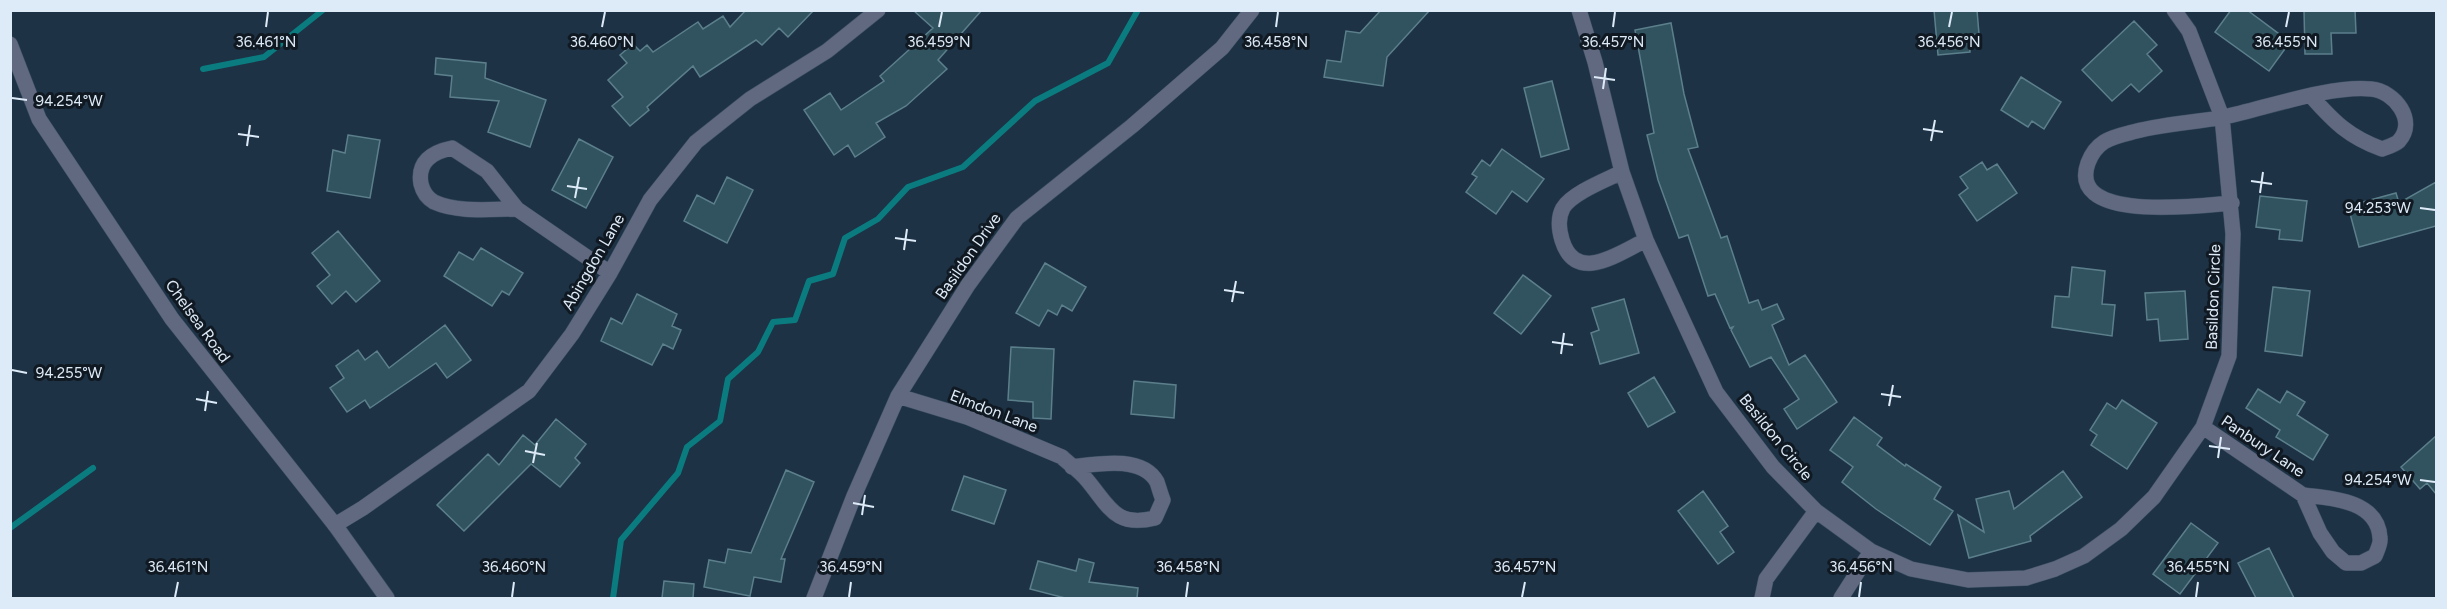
<svg xmlns="http://www.w3.org/2000/svg" width="2447" height="609" font-family="Figtree,sans-serif">
<rect width="100%" height="100%" fill="#1d3245"/>
<g fill="none" stroke-linecap="round" stroke-linejoin="round">
<path stroke="#0a7c80" stroke-width="6" d="M203,69L264,57L323,10
M10,528L93,468
M613,598L621,540L678,473L687,447L720,421L728,379L758,352L773,322L795,320L809,281L833,274L845,238L878,219L908,187L963,167L1035,101L1108,63L1138,10"/>
</g>
<path fill="#31535f" stroke="#5c7f8c" stroke-width="1.5" d="M746,10H814L788,37L779,28L762,45L756,40L700,77L693,66L647,107L649,110L630,126L612,106L623,97L608,80L627,63L620,55L633,44L640,51L647,45L653,52L698,22L703,29L723,16L730,27Z
M913,10H982L938,60L947,69L906,106L876,123L885,137L855,157L848,145L834,155L804,110L830,93L841,110L884,81L880,76L933,28Z
M1381,10H1430L1387,57L1383,86L1324,77L1327,60L1341,62L1346,31L1360,33Z
M1934,10H1977L1979,34L1969,35L1970,52L1938,55Z
M2231,10H2247L2290,42L2269,71L2215,32Z
M2304,10H2355L2356,33H2331L2332,54H2305Z
M2134,21L2157,45L2147,54L2162,71L2139,92L2131,84L2112,101L2082,70Z
M1671,23L1684,94L1698,147L1688,149L1721,238L1727,236L1749,303L1758,300L1762,310L1777,304L1784,319L1772,325L1789,365L1805,355L1837,402L1797,429L1784,409L1799,399L1771,357L1750,367L1731,330L1733,327L1730,328L1715,294L1708,296L1688,235L1679,238L1658,180L1647,135L1654,133L1635,30Z
M436,58L486,63L485,78L546,100L530,147L488,132L499,101L450,97L452,76L435,74Z
M2021,77L2061,102L2044,129L2032,121L2028,127L2001,110Z
M1552,81L1569,149L1541,157L1524,88Z
M348,135L380,140L370,198L327,191L333,150L345,153Z
M579,139L613,157L586,208L552,190Z
M1502,149L1544,179L1527,202L1512,191L1496,214L1466,192L1477,177L1472,174L1482,160L1490,166Z
M1982,162L1987,170L1997,164L2017,193L1977,221L1959,195L1968,188L1960,177Z
M727,177L753,190L727,243L684,221L697,195L714,204Z
M2436,182V226L2359,247L2348,206L2396,193L2399,203Z
M2260,196L2307,201L2302,241L2279,239L2280,230L2256,227Z
M338,231L380,281L356,302L346,291L332,304L317,286L330,275L312,253Z
M481,248L523,273L509,295L502,291L492,306L444,276L459,252L473,260Z
M1045,263L1086,287L1072,311L1062,305L1057,315L1048,310L1039,326L1016,313Z
M2072,267L2105,271L2102,304L2115,305L2112,336L2052,327L2055,296L2069,297Z
M1523,275L1551,296L1521,334L1494,313Z
M2273,287L2310,291L2302,356L2265,351Z
M2185,291L2188,339L2160,341L2158,319L2147,320L2145,293Z
M637,294L677,314L672,326L681,330L673,349L663,344L652,365L601,341L611,318L622,324Z
M1624,299L1639,353L1600,364L1591,333L1599,330L1592,308Z
M445,325L471,360L447,378L436,363L370,408L365,400L347,412L330,388L344,378L336,366L358,350L365,360L377,351L389,368Z
M1011,347L1054,349L1051,419L1033,418V402L1008,400Z
M1654,377L1675,412L1648,427L1628,393Z
M1134,381L1176,385L1174,418L1131,414Z
M2258,389L2280,403L2287,391L2305,402L2297,415L2328,435L2313,460L2276,437L2280,430L2246,408Z
M2122,400L2157,423L2127,469L2091,445L2097,435L2090,430L2107,403L2116,409Z
M1854,417L1882,438L1877,445L1905,466L1906,464L1941,487L1934,499L1953,511L1930,545L1876,509L1842,482L1853,467L1830,450Z
M556,419L586,444L575,458L580,463L560,487L531,464L464,531L437,505L488,454L499,465L523,435L535,445Z
M2436,436V494L2427,483L2420,489L2401,467Z
M786,470L814,482L781,559H785L781,582L754,577L750,596L704,587L709,560L725,563L728,549L751,553Z
M2063,471L2082,497L2030,536L2031,541L1969,558L1958,515L1984,532L1976,499L2009,491L2014,509Z
M964,476L1006,490L994,524L952,510Z
M1703,491L1728,526L1720,532L1734,552L1718,564L1678,511Z
M2191,523L2218,543L2180,594L2153,574Z
M2269,548L2294,598H2256L2238,563Z
M1079,559L1094,563L1089,582L1138,588L1137,598H1065L1030,589L1038,561L1076,571Z
M664,581L694,584L693,598H662Z"/>
<g fill="none" stroke-linecap="round" stroke-linejoin="round">
<defs>
<path id="minor" d="M1579,10L1595,62L1622,172L1646,240L1716,392L1773,467L1816,511L1871,551L1911,569L1968,580L2026,578L2055,569L2084,556L2121,529L2154,497L2203,427L2229,356L2233,234L2222,117L2189,31L2174,10
M1622,172C1606,180 1572,193 1563,208C1558,217 1559,230 1562,240C1576,285 1619,253 1646,240
M2232,203C2203,205 2066,224 2088,163C2096,142 2109,138 2129,133C2160,124 2192,123 2224,117C2266,108 2330,85 2371,89C2395,91 2417,121 2399,141C2395,145 2387,147 2382,149C2349,137 2334,122 2311,96
M517,209C491,209 458,213 434,202C427,198 423,192 421,184C417,162 432,152 452,148L487,171L517,209L610,273
M898,396L967,417L1062,457C1070,465 1080,471 1087,480C1109,506 1115,528 1155,518L1163,500C1161,495 1159,488 1157,482C1142,455 1097,464 1072,467
M2203,427L2303,495L2320,533L2333,552L2346,563H2361L2375,556C2377,551 2381,543 2380,538C2378,500 2331,498 2303,495
M335,525L363,508L529,391L572,334L610,273L650,200L696,142L750,99L827,51L878,10
M814,598L854,496L898,396L968,285L1017,218L1132,126L1222,48L1252,10
M1762,598L1766,579L1816,511
M1841,598L1871,551"/>
<path id="tertiary" d="M10,44L39,119L172,319L335,525L387,598"/>
</defs>
<use href="#minor" stroke="#3c4f61" stroke-width="16"/>
<use href="#tertiary" stroke="#3c4f61" stroke-width="16"/>
<use href="#minor" stroke="#616981" stroke-width="15"/>
<use href="#tertiary" stroke="#616981" stroke-width="15"/>
</g>
<path fill="none" stroke="#ddeaf7" stroke-width="2" d="M266,27L268,12M602,27L605,12M939,27L942,12M1276,27L1278,12M1613,27L1615,12M1949,27L1952,12M2286,27L2289,12M1594,77L1615,80M1603,89L1606,68M12,98L27,100M1923,129L1943,132M238,134L259,137M1931,141L1935,120M247,146L250,125M2251,181L2272,184M567,186L587,189M2260,193L2263,172M575,198L579,177M2420,208L2435,210M895,238L916,241M904,250L907,229M1224,290L1244,293M1232,302L1236,281M1552,342L1573,345M1561,354L1564,333M12,370L27,373M1881,394L1901,397M196,399L217,403M1889,406L1893,385M205,411L208,391M2209,446L2230,449M525,451L545,455M2218,458L2221,437M533,463L537,443M2420,480L2435,482M853,503L874,507M862,515L865,495M175,597L178,582M512,597L514,582M849,597L851,582M1186,597L1188,582M1522,597L1525,582M1859,597L1861,582M2196,597L2198,582"/>
<g text-anchor="middle" dominant-baseline="central" stroke-width="6" stroke-linejoin="round" paint-order="stroke">
<g font-size="16" fill="#ddeaf7" stroke="#101922">
<text transform="translate(968 256) rotate(-55)">Basildon Drive</text>
<text transform="translate(593 262) rotate(-60)">Abingdon Lane</text>
<text transform="translate(2213 297) rotate(-88)">Basildon Circle</text>
<text transform="translate(198 321) rotate(54)">Chelsea Road</text>
<text transform="translate(994 411) rotate(21)">Elmdon Lane</text>
<text transform="translate(1776 437) rotate(51)">Basildon Circle</text>
<text transform="translate(2263 446) rotate(34)">Panbury Lane</text>
</g>
</g>
<g font-size="15" text-anchor="middle" fill="#ddeaf7" stroke="#101922" stroke-width="6" stroke-linejoin="round" paint-order="stroke">
<text x="2286" y="47">36.455°N</text>
<text x="266" y="47">36.461°N</text>
<text x="602" y="47">36.460°N</text>
<text x="939" y="47">36.459°N</text>
<text x="1276" y="47">36.458°N</text>
<text x="1613" y="47">36.457°N</text>
<text x="1949" y="47">36.456°N</text>
<text x="69" y="106">94.254°W</text>
<text x="2378" y="213">94.253°W</text>
<text x="69" y="378">94.255°W</text>
<text x="2378" y="485">94.254°W</text>
<text x="178" y="572">36.461°N</text>
<text x="514" y="572">36.460°N</text>
<text x="851" y="572">36.459°N</text>
<text x="1188" y="572">36.458°N</text>
<text x="1525" y="572">36.457°N</text>
<text x="1861" y="572">36.456°N</text>
<text x="2198" y="572">36.455°N</text>
</g>
<rect width="2447" height="609" fill="none" stroke="#ddeaf7" stroke-width="24"/>
</svg>
